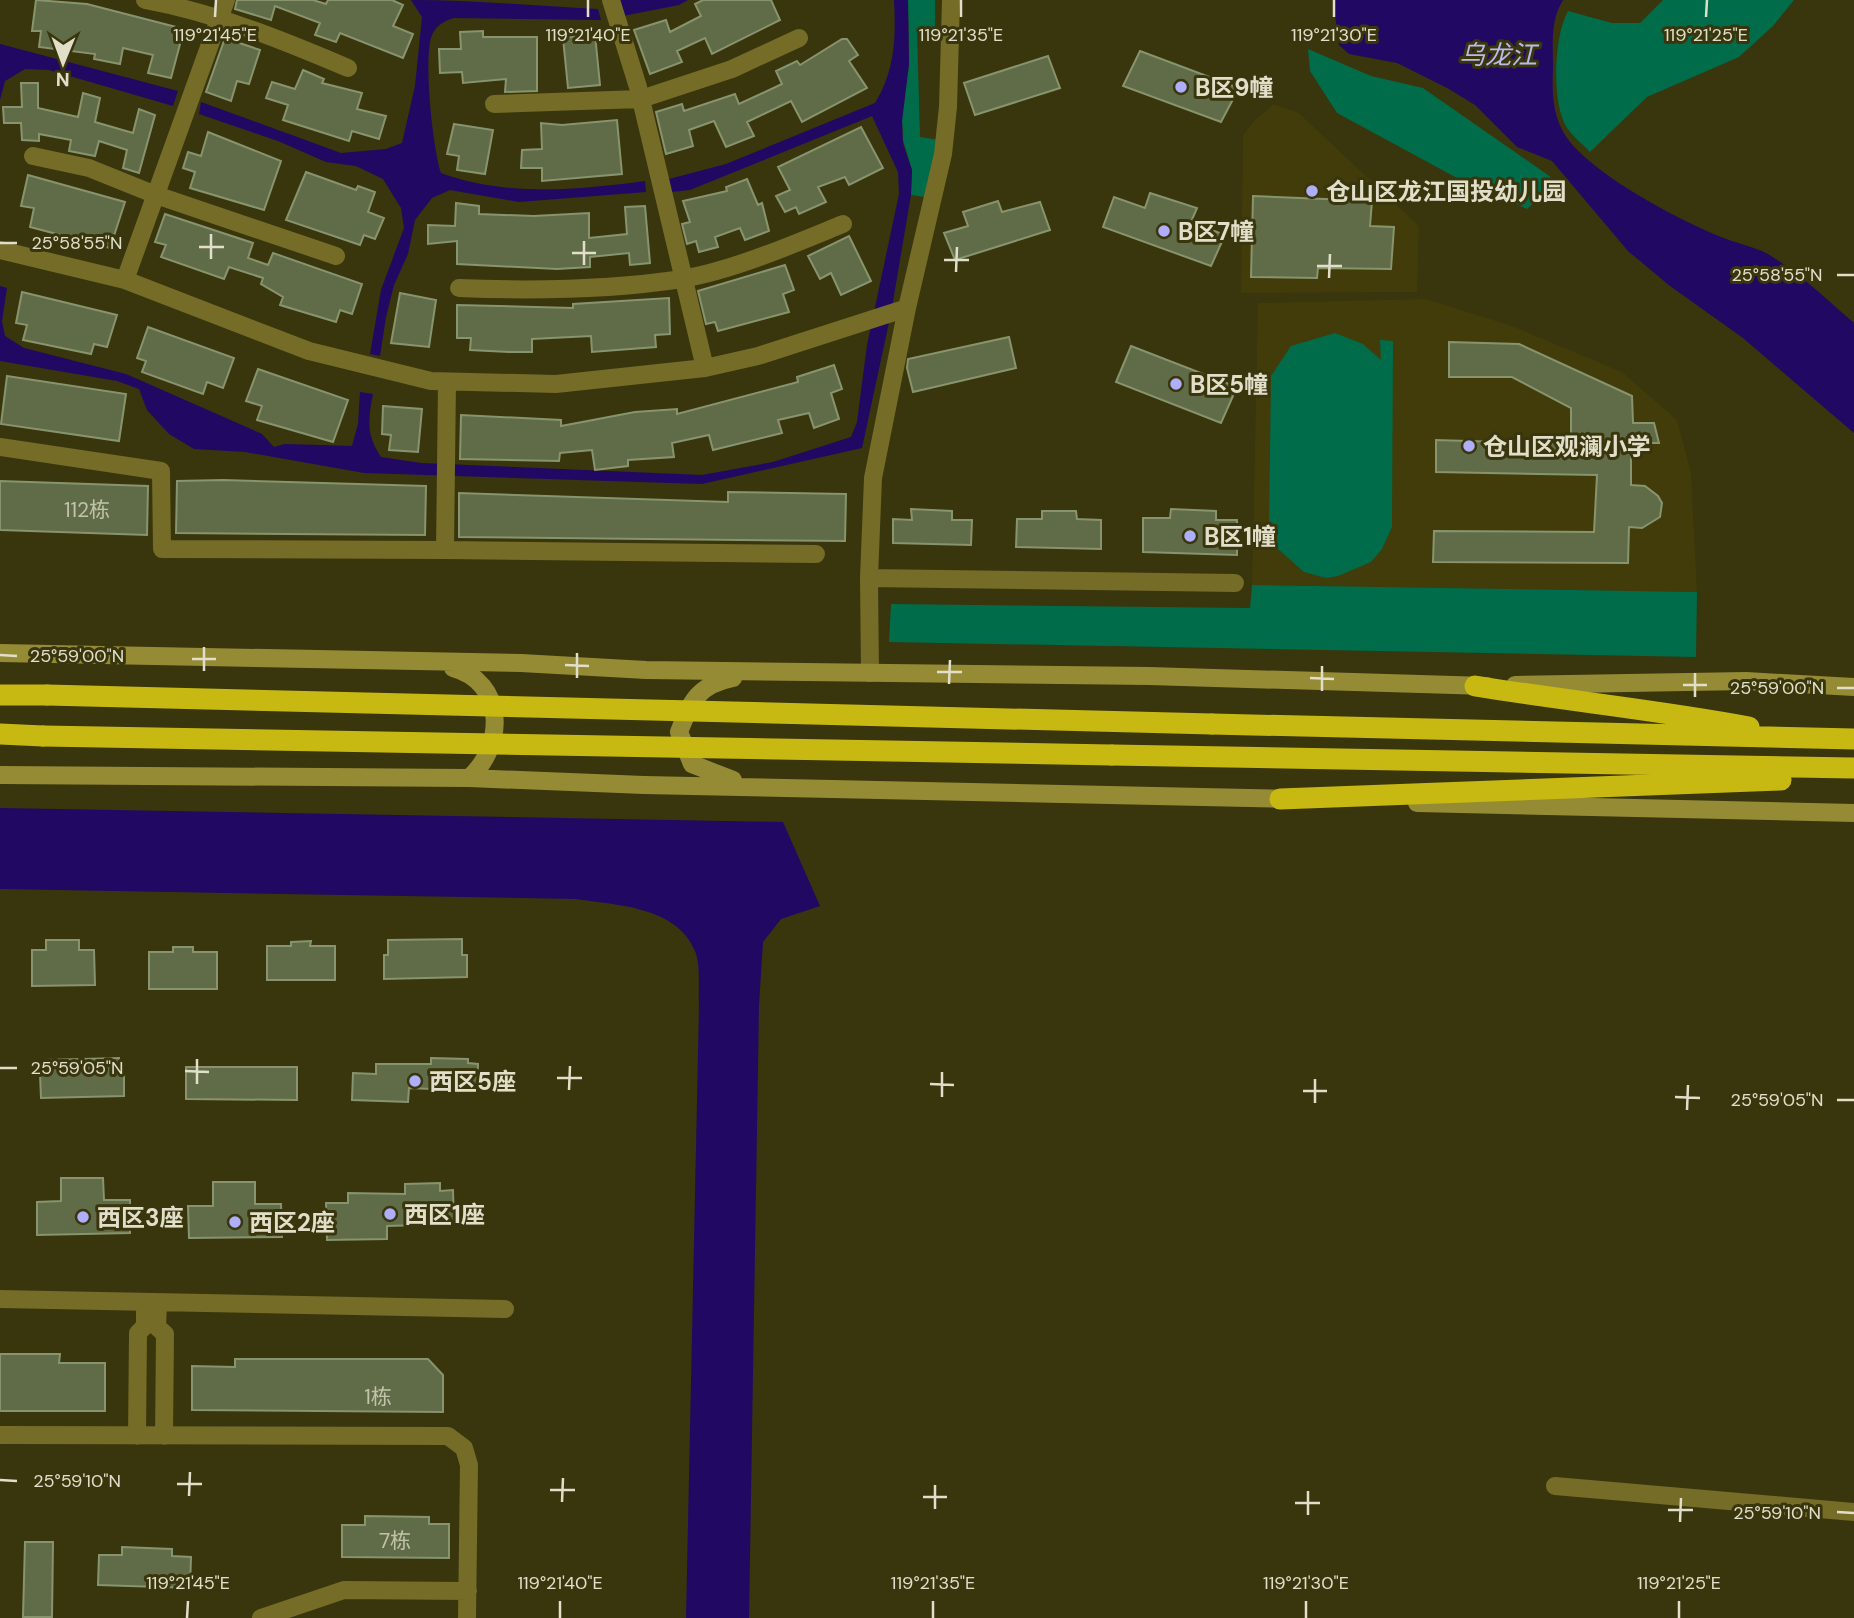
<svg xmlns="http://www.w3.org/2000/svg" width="1854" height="1618" font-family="'DM Sans','Noto Sans SC',sans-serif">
<rect width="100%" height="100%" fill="#39350d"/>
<path fill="#413c09" d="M1274,104L1299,113L1419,226L1417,292L1241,293L1243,135L1254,121Z
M1426,299L1512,326L1622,372L1677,420L1691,473L1697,592L1252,585L1258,303Z"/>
<path fill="#006c4a" d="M908,0H935V29L917,31L920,137L939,140L925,197L911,195L912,170L903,140L902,118L909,64Z
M1663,0H1794L1773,26L1739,57L1647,97L1590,152C1583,144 1573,137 1567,128C1551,103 1554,36 1568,11L1612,23H1640Z
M1308,49L1371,76L1423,88L1558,182L1527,209L1457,178L1337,113L1310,71Z
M1335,333L1363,344L1381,360L1380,340L1393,341L1392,527L1382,549L1371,562L1338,576L1326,578L1304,572L1278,549L1269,525L1271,376L1291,346Z
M1252,585L1697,592L1696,657L889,642L891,604L1250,608Z"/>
<path fill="#210862" d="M411,0C473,0 535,6 598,9L601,20L454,18C446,20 437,25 433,33C422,51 433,151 441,173C506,197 578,190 645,181L646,192L519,202L450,190L432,198L415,220L408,254L394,285L386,317L380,356L370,354L381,290L404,228L401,208L383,179L356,166L326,162L278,141L199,114L201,102L341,153L386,149L402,143L415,86L422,17Z
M619,0H688L679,5L623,16Z
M894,0H908L909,64L902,121L903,143L912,170L911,195L891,313L862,448L702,484L364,473L245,452L194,449L169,434L147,410L139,389L117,381L0,361V286L7,288L2,321L5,336L24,348L126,374L262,434L274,447L285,444L352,446L358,424L360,392L373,394C368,420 366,435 381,457L421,463L702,475L773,462L851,437L857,422L867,345L899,194L898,172L872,116L690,190L671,192L669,179L726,164L875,103C895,71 896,38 894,0Z
M1333,0H1563C1550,21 1553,43 1553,67C1552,91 1552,114 1565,135C1589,173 1679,220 1721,237C1735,243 1752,246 1766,253C1799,272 1826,299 1854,323V433L1743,338L1670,286L1628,251L1552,161L1517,147L1475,105L1449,89L1397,63L1349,54L1339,45Z
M0,44L178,91L173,106L49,70L25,69L5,81L0,100Z
M0,808L783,822L820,906L781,919L763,942L759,1005L749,1618H686L699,1006C698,990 701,965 695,951C677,906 615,905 575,899L0,889Z"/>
<path fill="#606c47" stroke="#87946d" stroke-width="2" d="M36,0L87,4L184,29L171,78L148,73L153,55L123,48L120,64L94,59L95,54L39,47L41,31H32Z
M237,0H313L326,4L328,0H392L403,5L393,26L413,34L403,58L340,33L336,42L315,35L320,23L275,6L271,20L235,9Z
M703,0H771L780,20L712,54L705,38L677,51L682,62L650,74L634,30L666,20L670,32L701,16L695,4Z
M483,31V37H537V91L505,92L506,79L463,83L462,72L440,73L439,49H461L460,32Z
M595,34L600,85L568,88L563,38Z
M225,38L260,50L249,84L237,81L231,101L206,92Z
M842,39H847L858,55L849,61L867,88L802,122L791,101L747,122L754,136L726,147L714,121L689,130L693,146L666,154L656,112L682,104L684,111L735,94L739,104L782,84L776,71L797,61L800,65Z
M1140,51L1239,88L1221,122L1123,86Z
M1048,56L1060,88L975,115L964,83Z
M303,70L324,79L322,83L362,93L357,109L386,116L379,139L352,131L349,141L283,120L288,105L266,98L272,82L295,89Z
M21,83H38V108L78,117L83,93L100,98L95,122L133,133L139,109L155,115L139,173L123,168L127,150L99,141L95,156L69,151L71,140L39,134V141L22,140L21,123H4L3,107H22Z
M617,120L622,174L542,181V168H521L522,150L542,149L541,123L562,125Z
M454,124L493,130L485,174L457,170L459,156L447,154Z
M861,127L883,168L849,185L845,177L818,187L826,202L799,214L796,207L785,212L776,196L790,190L778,167Z
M208,132L281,161L264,210L190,188L195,172L183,168L188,152L201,156Z
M306,172L356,190L358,186L375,192L368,212L384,218L375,239L364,235L360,245L286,220Z
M28,175L125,202L110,248L30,227L34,208L21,206Z
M747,179L758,205L762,203L769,231L745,240L740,228L715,237L718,247L699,252L696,241L687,244L682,224L690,222L683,201L727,191L726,187Z
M1150,193L1197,208L1191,222L1225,235L1211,266L1103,227L1114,197L1145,208Z
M1253,196L1372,201L1370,226L1394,227L1391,269L1318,268L1317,278L1251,277Z
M998,201L1002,212L1040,202L1050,230L955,260L944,233L968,226L963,212Z
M456,203L479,206V214L534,216L589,213V238L627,234L625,207L645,206L650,263L630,265L629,253L590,257V267L557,269L457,264V241L428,244V225L455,226Z
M165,214L253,243L248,258L268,265L273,253L362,284L352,314L340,310L336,322L280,305L283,297L261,284L263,278L229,267L224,279L161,257L166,245L155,242Z
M849,236L871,281L841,295L831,273L820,279L808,256Z
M785,265L794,290L783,294L789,312L718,331L715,322L706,324L698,291Z
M22,292L117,315L107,347L94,344L91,354L23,340L27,325L16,323Z
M400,293L436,300L429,347L391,343Z
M669,298L670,334L655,335L656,347L592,352L591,336L532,339V352H509L470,350L471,338H457V305L573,308V304Z
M148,327L234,358L223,388L207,382L203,394L142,372L146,361L137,358Z
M1009,337L1016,368L913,392L907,368L908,359Z
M1449,342L1519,344L1632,396L1633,423H1654L1659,443H1631V485L1645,486L1658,496L1662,503L1660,517L1642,528L1629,527L1628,563L1433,562L1434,531L1594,532L1597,475L1436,472V440L1571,444V408L1512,377H1449Z
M1131,346L1237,387L1221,423L1116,382Z
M834,365L842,389L831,393L839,419L814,428L809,413L778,420L782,433L713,450L709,435L672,443L674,457L628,460V466L595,470L592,450L560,453L559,461L460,459L461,415L561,420V426L635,412L677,409V414L798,382L797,377Z
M258,369L348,400L333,442L257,420L262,406L246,401Z
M7,376L126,394L119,441L1,424Z
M383,406L422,409L418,452L389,450L391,435L382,434Z
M223,480L426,486L425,535L176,533L177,481Z
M0,481L148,486L147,535L0,530Z
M728,492L846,494L845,541L459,537V493L728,502Z
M911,509L952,511V520H972L971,545L893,543V519L912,520Z
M1171,509L1216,511V520H1237V555L1143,552V518H1170Z
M1042,511H1076L1077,519L1101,520V549L1016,547L1017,519H1042Z
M462,939V955H467V977L384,979V955H388V940Z
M46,940H79V950H94L95,985L32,986V950H46Z
M311,941L310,946H335V980H267V946H291V942Z
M173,947H193V952H217V989H149V952H173Z
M119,1058V1074H124V1096L41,1098L40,1074H45V1060Z
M431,1058L468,1059V1063L478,1064L477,1091L409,1088L408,1102L352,1100L353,1073L376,1074V1064H431Z
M186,1067H297V1100L186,1099Z
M61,1178H103L104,1200H130V1233L37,1235V1202L61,1201Z
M213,1182H255V1204H281L282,1237L189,1238L188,1206H213Z
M440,1183V1191L453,1190L454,1224L387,1226V1239L327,1240L326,1203H348V1193L405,1194V1184Z
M0,1354H60L59,1363H105V1411H0Z
M235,1359H428L443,1375V1412L192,1410V1366L235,1367Z
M365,1516L429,1517V1524H449V1558L342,1557V1525H365Z
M25,1542H53L52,1617H23Z
M122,1547L172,1549V1556L191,1557L190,1588L98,1585L99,1555H122Z"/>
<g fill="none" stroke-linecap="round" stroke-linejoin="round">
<path stroke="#746c27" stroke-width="18" d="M145,0C216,13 282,40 348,68
M611,0L638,87L705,368
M494,104L641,99L732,69L799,38
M33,156L89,168L156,195L336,256
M0,250L125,280L309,351L431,381L556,384L705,368L758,356L907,308
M125,280L226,0
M459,288C532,291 609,290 682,279C734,270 794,244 843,224
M0,447L161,471L162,549L445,550L447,382
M445,550L816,554
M869,578L1235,583
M870,673L869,578L873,478L907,308L943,154L948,107L951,0
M0,1299L505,1309
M158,1303L157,1327L165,1334L164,1436
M0,1435L448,1436L464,1448L469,1465L467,1618
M137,1436L138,1333L145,1326V1302
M1555,1486L1854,1512
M261,1618L344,1590L468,1591"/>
<path stroke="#958b34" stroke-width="18" d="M0,653L521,663L646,670L1149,676L1487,686
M453,668C505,682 506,745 469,778
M733,678C698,685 691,701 679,732L692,764L733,780
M1515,685L1746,681L1854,687
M0,775L469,778L644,785L1291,799
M1417,803L1854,813"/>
<path stroke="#c8b812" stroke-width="21" d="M1475,686C1567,701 1658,710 1749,727
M0,695H47
M1212,724L1854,739
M0,734L43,736
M1112,755L1854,768
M1280,799L1781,780"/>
<path stroke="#c8b812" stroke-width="21" d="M47,695L1212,724
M43,736L1112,755"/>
</g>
<path fill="none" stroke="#e1dfca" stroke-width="2.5" d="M215,17L216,0M588,17V0M961,17V0M1334,17V0M1706,17L1707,0M0,243H17M199,247H224M572,253H596M211,259V234M944,260H969M584,265V241M1317,266H1342M956,272L957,247M1837,275H1854M1329,278L1330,254M0,655L17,656M192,659H216M565,665L589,666M204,671V647M937,672H962M577,678V653M1310,678L1334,679M949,684L950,660M1683,685H1707M1837,688H1854M1322,691V666M1695,697V673M0,1068H17M185,1071L209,1072M557,1078H582M197,1084V1059M930,1084L954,1085M569,1090L570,1066M1303,1091H1327M942,1097V1072M1675,1097L1700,1098M1837,1100H1854M1315,1103V1079M1687,1110L1688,1085M0,1480L17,1481M177,1484H202M550,1490H575M189,1496L190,1472M923,1497H947M562,1502L563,1478M1295,1503H1320M935,1509V1485M1668,1510H1693M1837,1512L1854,1513M1308,1515V1491M1680,1522L1681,1498M187,1618L188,1601M560,1618V1601M933,1618V1601M1306,1618V1601M1679,1618V1601"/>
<g fill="#aeaefb" stroke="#39350d" stroke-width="2.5">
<circle cx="1181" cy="87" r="7"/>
<circle cx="1312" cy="191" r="7"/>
<circle cx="1164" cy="231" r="7"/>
<circle cx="1176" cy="384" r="7"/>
<circle cx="1469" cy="446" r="7"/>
<circle cx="1190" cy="536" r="7"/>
<circle cx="415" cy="1081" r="7"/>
<circle cx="390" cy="1214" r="7"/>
<circle cx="83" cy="1217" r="7"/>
<circle cx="235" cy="1222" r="7"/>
</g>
<g text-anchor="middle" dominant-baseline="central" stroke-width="6" stroke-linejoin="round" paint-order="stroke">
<g font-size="21" fill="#c1c2a9">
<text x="87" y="510">112栋</text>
<text x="378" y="1397">1栋</text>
<text x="395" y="1541">7栋</text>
</g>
<g font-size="24" font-weight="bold" fill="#e1dfca" stroke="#39350d" text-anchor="start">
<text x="1195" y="87">B区9幢</text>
<text x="1326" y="191">仓山区龙江国投幼儿园</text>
<text x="1178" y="231">B区7幢</text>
<text x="1190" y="384">B区5幢</text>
<text x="1483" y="446">仓山区观澜小学</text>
<text x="1204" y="536">B区1幢</text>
<text x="429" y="1081">西区5座</text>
<text x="404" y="1214">西区1座</text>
<text x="97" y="1217">西区3座</text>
<text x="249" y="1222">西区2座</text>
</g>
<g font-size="26" font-style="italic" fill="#b9baea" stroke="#39350d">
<text x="1498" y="55">乌龙江</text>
</g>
</g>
<g font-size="18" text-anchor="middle" fill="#e1dfca" stroke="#39350d" stroke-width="6" stroke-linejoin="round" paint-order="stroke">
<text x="215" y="41">119°21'45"E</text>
<text x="588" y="41">119°21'40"E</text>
<text x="961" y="41">119°21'35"E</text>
<text x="1334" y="41">119°21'30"E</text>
<text x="1706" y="41">119°21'25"E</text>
<text x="77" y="249">25°58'55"N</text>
<text x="1777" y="281">25°58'55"N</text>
<text x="77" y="662">25°59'00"N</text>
<text x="1777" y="694">25°59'00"N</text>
<text x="77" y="1074">25°59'05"N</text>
<text x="1777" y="1106">25°59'05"N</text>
<text x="77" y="1487">25°59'10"N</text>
<text x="1777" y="1519">25°59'10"N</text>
<text x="188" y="1589">119°21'45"E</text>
<text x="560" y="1589">119°21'40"E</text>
<text x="933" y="1589">119°21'35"E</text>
<text x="1306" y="1589">119°21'30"E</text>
<text x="1679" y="1589">119°21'25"E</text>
</g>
<g transform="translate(63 63) rotate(181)" stroke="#39350d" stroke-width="5" paint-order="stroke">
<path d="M0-5L12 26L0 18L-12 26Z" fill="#e1dfca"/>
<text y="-10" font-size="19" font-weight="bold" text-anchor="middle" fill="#e1dfca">N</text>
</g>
</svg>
